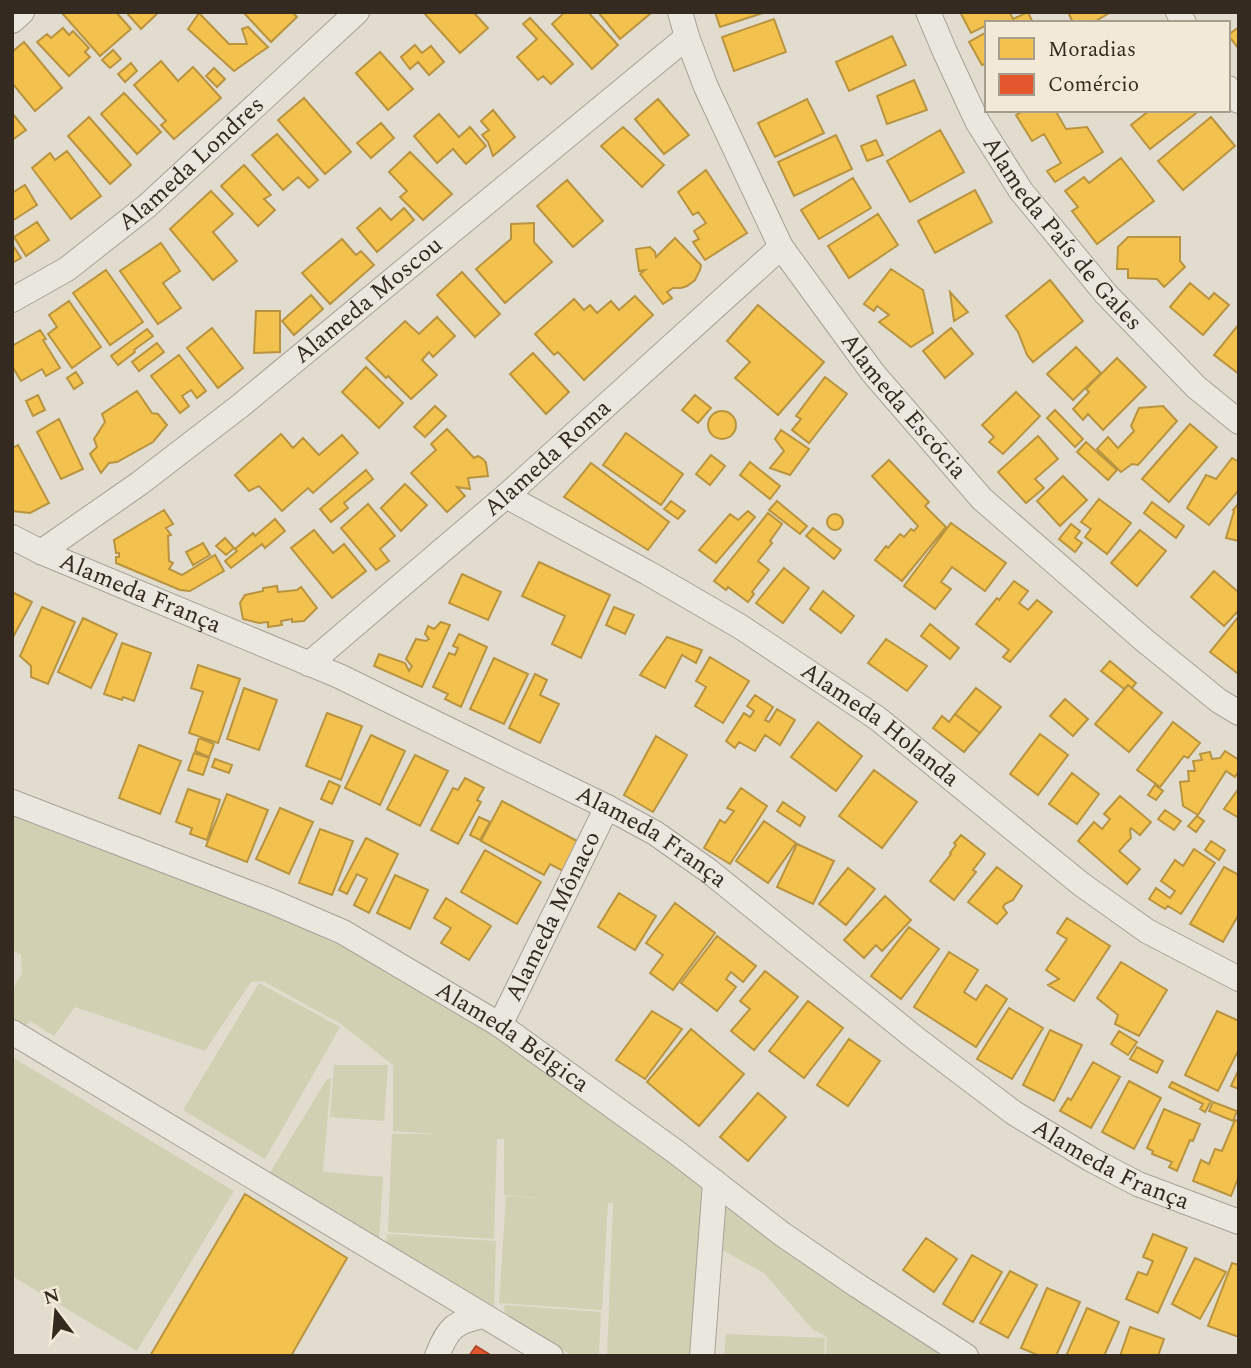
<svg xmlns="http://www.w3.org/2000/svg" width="1251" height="1368" font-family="Spectral,serif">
<rect width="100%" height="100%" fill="#e2dccf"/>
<path fill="#d1d0b3" d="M12,816L291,922L351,951L451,1003L707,1186L698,1356H607L613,1203H608L602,1310L499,1303L506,1196L557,1199L504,1195V1139H497L494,1239L388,1232L392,1134H434L393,1131V1065L341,1024L263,981L251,982L205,1051L75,1007L54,1036L30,1021L24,1028L12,1020V991L22,973L21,955L12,950Z
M259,983L340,1027L265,1159L183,1110Z
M12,1057L234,1191L137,1351L12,1276Z
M334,1065H388L384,1121L330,1117Z
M331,1078L323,1172L383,1177L379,1241L269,1174L327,1079Z
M716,1194L950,1356H826L827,1337L812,1329L764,1273L713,1245Z
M387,1234L496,1241L494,1310L386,1244Z
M504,1305L601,1312L599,1356H573L505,1315Z
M726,1334L825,1338L824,1356H724Z"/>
<path fill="#f2c14e" stroke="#b99440" stroke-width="2" d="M61,12H116L131,29L100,56Z
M126,12H159L141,29Z
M243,12H292L297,17L271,42Z
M473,12L488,28L460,53L424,13Z
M565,12H588L618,45L592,69L552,24Z
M598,12H648L650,14L620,39Z
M715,12H766L720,27Z
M960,12H1012L1010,13L1013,19L1028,12L1033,23H987V25L971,33Z
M1068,12H1111L1092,23H1073Z
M199,13L229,44H247L242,29L248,27L268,47L234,71L188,29Z
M530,18L573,64L551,84L543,76L538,80L517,57L537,39L523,24Z
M774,19L786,52L734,71L722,37Z
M1239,27V49L1228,35Z
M63,28L69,35L73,31L89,48L85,52L90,57L69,76L37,42L47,34L51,38Z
M987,32V63L982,65L969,42Z
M892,36L906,65L849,91L836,62Z
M24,42L62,88L35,111L12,83V52Z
M415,45L422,53L431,46L444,62L429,75L418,62L410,69L401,57Z
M113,50L121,59L110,68L102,60Z
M380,52L413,89L388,110L356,73Z
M161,61L178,81L193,67L221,98L174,139L161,125L166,121L134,85Z
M131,63L137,71L125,82L118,74Z
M214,68L225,79L217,87L206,76Z
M914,80L927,110L887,124L877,96Z
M124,93L161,132L137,154L101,114Z
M304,98L351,152L325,174L278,120Z
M658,99L689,135L664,154L635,119Z
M807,99L824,133L775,157L758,123Z
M493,110L515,137L493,156L488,142L482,135L489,130L481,121Z
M1025,110H1055L1066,129L1087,127L1103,152L1055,182L1047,171L1061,163L1044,134L1032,141L1016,115Z
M1150,110H1198L1199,111L1150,149L1131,125Z
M12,113L26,130L12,140Z
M439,114L459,137L470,127L486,146L466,164L453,149L437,163L414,136Z
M89,117L131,165L110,184L68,136Z
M1211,117L1235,146L1183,190L1158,161Z
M381,123L394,138L371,158L357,143Z
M623,127L664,165L642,187L601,146Z
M940,130L964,172L910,202L887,161Z
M277,134L318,180L309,188L298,177L283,190L252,155Z
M836,135L852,169L794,196L778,162Z
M876,140L883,155L867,161L861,146Z
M67,151L101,196L71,219L32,168L50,153L55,160Z
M410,152L452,194L423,220L400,197L407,191L389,172Z
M1121,158L1154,201L1097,244L1072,211L1078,207L1065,191L1084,177L1089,183Z
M244,165L271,195L264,199L275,210L258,226L221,186Z
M706,170L747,233L705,260L693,242L699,239L694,231L706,223L698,212L693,215L678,192Z
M853,178L871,208L819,239L801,210Z
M567,180L603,221L573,247L537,206Z
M25,185L37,205L12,221V193Z
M975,190L992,222L935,253L918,221Z
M211,191L233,214L213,232L237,261L213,280L170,229Z
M380,208L391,220L404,208L414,220L377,252L357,228Z
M878,214L898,245L849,278L828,246Z
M37,222L49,240L26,256L14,237Z
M534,223V242L552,262L505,303L476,269L511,239V224Z
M1128,237H1180V261L1185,267L1164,287L1157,279L1128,278V269H1117L1118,247Z
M675,238L701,265L700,270L695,280L687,286L681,288H673L667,292L672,298L663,304L640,274L645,270L639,271L636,249L650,247L655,252L656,257Z
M342,239L356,255L361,251L374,265L330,304L302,273Z
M161,243L180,271L163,283L181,308L158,324L120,271Z
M12,244L21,258L12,263Z
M891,269L923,290L933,333L911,347L879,322L889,315L877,306L874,311L864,304Z
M106,270L143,322L110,345L73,293Z
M462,272L500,314L475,337L437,295Z
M1050,280L1083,321L1033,362L1027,355L1018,332L1006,316Z
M1190,283L1209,299L1214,293L1229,305L1203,335L1170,307Z
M950,292L968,312L954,321Z
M311,295L323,309L294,335L282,321Z
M635,296L653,315L584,380L558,352L554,355L535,334L574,299L584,310L590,305L597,313L611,301L619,310Z
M69,301L101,347L72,368L48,334L57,327L49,315Z
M758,305L824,362L778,415L735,378L750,362L727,341Z
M256,311H280V352L254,353Z
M437,317L455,336L433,357L429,352L422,360L437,375L411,399L388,376L386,378L366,358L405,321L419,334Z
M1239,324V374L1214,355Z
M212,328L243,368L218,388L187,348Z
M951,328L973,354L945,378L923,351Z
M147,329L153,336L134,350L135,352L118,365L111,356Z
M40,330L46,339L43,340L60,368L46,376L42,369L21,381L12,366V346Z
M157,343L164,352L139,371L132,362Z
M1076,347L1101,373L1073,400L1047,374Z
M533,353L569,392L546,414L510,374Z
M179,355L206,391L197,398L191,390L182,396L189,406L180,413L151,376Z
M1117,358L1146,387L1103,430L1088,414L1083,420L1073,409L1089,392L1086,389Z
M366,367L403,403L379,428L342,392Z
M76,372L83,383L74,389L67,378Z
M825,377L847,394L809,443L792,430L801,419L796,416Z
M137,391L152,413L158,414L167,425L153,442L117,462L109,463L101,473L90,454L97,447L94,439L105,422L102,414Z
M1016,392L1040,416L1003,454L989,442L994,437L982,425Z
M38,395L45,410L33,416L26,401Z
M695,395L711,408L698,423L682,410Z
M435,406L446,416L425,437L414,427Z
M1163,406L1177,421L1138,465L1132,464L1121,472L1097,449L1108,437L1118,448L1134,431L1131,426L1139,408Z
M1055,410L1083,439L1075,447L1047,418Z
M708 425a14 14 0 1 1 28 0a14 14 0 1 1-28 0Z
M59,419L83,469L61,479L37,432Z
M1190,424L1217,447L1169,502L1142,479Z
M447,429L474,458L478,456L483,459L486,463L488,476L468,478L470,489L457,487L465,496L447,512L411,473L436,450L431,444Z
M781,430L809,449L790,475L770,468L784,451L775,439Z
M626,433L683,474L661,505L603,465Z
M281,434L293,448L303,438L319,455L342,435L358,453L313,493L308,488L282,511L259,486L249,491L235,475Z
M1038,436L1058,459L1035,479L1044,488L1026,503L998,472Z
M1086,442L1117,470L1108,480L1077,452Z
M18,445L49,503L30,513L12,511V448Z
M711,455L725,466L710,485L696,474Z
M1232,458L1239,462V490L1209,525L1187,508L1206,475L1216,479Z
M889,460L929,502L925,506L946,527L902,581L875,560L886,546L888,548L900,534L904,537L911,529L914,531L918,526L872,476Z
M750,462L780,486L770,499L740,475Z
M591,463L669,522L648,550L564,497Z
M366,470L373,479L344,503L348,508L331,522L320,509Z
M1063,476L1087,500L1060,526L1037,501Z
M405,484L427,505L401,531L381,508Z
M1099,499L1131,523L1107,554L1085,537L1091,529L1081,522Z
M671,501L685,511L678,519L664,509Z
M777,501L807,526L800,534L769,510Z
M1152,502L1184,526L1176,538L1144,513Z
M1239,503V541L1226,538L1234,511L1233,510Z
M368,504L395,536L380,549L389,561L376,570L341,528Z
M164,510L173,524L166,528L171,535L168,536L169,561L173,563L169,569L182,575L215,555L224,571L190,591L180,590L116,563V557H119V553H116L114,540Z
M748,511L755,517L716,563L699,550L730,514L738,520Z
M768,513L782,524L770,541L772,543L758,561L769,570L752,592L754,594L748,602L728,587L726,590L714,581Z
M827 522a8 8 0 1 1 16 0a8 8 0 1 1-16 0Z
M275,519L285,531L265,548L262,544L231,568L225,561L237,551L235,549L253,533L255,536Z
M951,523L1006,563L985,591L952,567L941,582L951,589L935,609L904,586Z
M1071,524L1080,531L1075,538L1082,543L1075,552L1059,539Z
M813,528L841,550L834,559L806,536Z
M314,530L333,553L344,544L366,571L332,598L291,548Z
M1140,530L1166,551L1137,586L1111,563Z
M225,538L234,548L226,555L216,546Z
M203,543L210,555L193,565L186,552Z
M539,562L610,595L581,658L552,644L565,616L522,596Z
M784,568L809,588L783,623L756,603Z
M1214,571L1237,591L1239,589V610L1224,626L1191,597Z
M462,574L501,592L488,620L449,603Z
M1014,581L1028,591L1019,603L1028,610L1037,600L1052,612L1010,662L1003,657L1009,650L976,624L997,598L999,600Z
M277,586L278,592L297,590L301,587L317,608L304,621L292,622V619L281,621L282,625L268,627V622L259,623L243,619L240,603L245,595L263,591V588Z
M823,591L854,616L841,633L810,609Z
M12,592L32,602L12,639Z
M42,607L75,622L48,684L31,677V666L20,656Z
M614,607L634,615L625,634L606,625Z
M1239,616V671L1237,673L1210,652Z
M83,618L117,634L91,688L58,672Z
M441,622L450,625L422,687L374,666L379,654L405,663L409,671L412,666L406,659L416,639L426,641L429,639L425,634L428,626L434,629Z
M930,624L959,648L950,659L921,636Z
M459,634L487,647L461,707L445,699L448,694L433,687L449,653L455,655L458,648L453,646Z
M667,637L702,650L696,663L682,655L665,688L640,675Z
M886,639L927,666L907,691L868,663Z
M122,643L151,653L134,701L123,697L122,700L104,694Z
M710,657L749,681L723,723L695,706L706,687L696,681Z
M494,658L528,674L504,724L470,709Z
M1110,661L1136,683L1132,688L1128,685L1124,689L1101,671Z
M198,665L240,679L218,743L189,733L203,692L191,688Z
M535,674L547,680L540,695L559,704L540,743L509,728Z
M1128,685L1162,713L1129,752L1095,724Z
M244,688L277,700L259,750L227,739Z
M976,688L1001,707L980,733L955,714Z
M755,695L773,707L765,720L769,722L777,709L795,720L780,745L765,735L755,751L739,742L735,748L726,741L744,713L750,717L754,711L747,706Z
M1065,699L1088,719L1073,736L1050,716Z
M327,713L362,726L341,780L306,766Z
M955,714L980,733L964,752L933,728L942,716L949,722Z
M818,722L862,756L836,791L791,757Z
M1173,722L1200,743L1188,758L1184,756L1160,787L1137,770Z
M1040,734L1068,755L1038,795L1010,774Z
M371,735L405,751L380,805L345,788Z
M656,736L687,755L653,812L624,795Z
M199,738L214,744L209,757L195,751Z
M139,745L181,761L160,814L119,798Z
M1225,751L1239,760V770L1235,777L1226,771L1198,815L1183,806L1180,782L1189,781L1188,771H1195L1193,761L1202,760L1200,754L1210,752L1212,759L1220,758Z
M194,753L209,758L203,775L188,770Z
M415,755L448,771L420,826L387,809Z
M215,759L232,765L229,773L212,767Z
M874,770L917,802L882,848L839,816Z
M1072,773L1099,794L1077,824L1049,804Z
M465,778L484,788L477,800L481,802L458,844L431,830L453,788L458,790Z
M329,781L340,786L332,804L321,799Z
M1155,785L1163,791L1156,800L1148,795Z
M741,788L767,806L730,864L704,848L720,820L725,823L734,811L727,808Z
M1239,788V818L1224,809Z
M188,789L220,800L207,840L190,834L192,828L176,822Z
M227,794L268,810L247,862L206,846Z
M1120,796L1151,822L1140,835L1131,828L1130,830L1131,838L1119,851L1140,869L1127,884L1078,841L1094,822L1102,829L1110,819L1104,814Z
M502,801L579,842L563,871L550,864L544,875L481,841Z
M783,802L805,817L800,826L777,811Z
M280,808L313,822L289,874L256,859Z
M1165,810L1181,821L1174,830L1158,819Z
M1197,816L1204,821L1196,832L1188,826Z
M479,817L490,822L480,840L470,835Z
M764,821L796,843L768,883L736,861Z
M320,829L353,841L332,895L299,883Z
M961,835L985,854L973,870L976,872L954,900L930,881L951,854L950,853L956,845L954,843Z
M366,838L398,854L369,913L354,905L367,879L357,874L347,894L339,890Z
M1211,841L1225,850L1219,860L1205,850Z
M797,844L834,861L813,904L777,887Z
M1194,849L1215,863L1181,914L1168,906L1165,909L1149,899L1156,888L1170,898L1175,891L1161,881L1175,860L1183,866Z
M485,850L541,882L517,924L461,892Z
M997,867L1022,886L1013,900L1005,904L1003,907L1007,913L997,924L968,902Z
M1224,867L1239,875V914L1223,942L1190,924Z
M848,868L875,889L846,925L819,904Z
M395,875L428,890L410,929L377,913Z
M619,893L656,916L635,950L598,927Z
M885,896L911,920L882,951L876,945L864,958L844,940Z
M446,898L491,926L469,960L441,943L451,928L434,918Z
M675,903L715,933L673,990L650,973L663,955L646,943Z
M1067,918L1110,946L1074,1001L1048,985L1059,979L1046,970L1067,939L1057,933Z
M909,927L939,949L901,999L871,976Z
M717,936L756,966L743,982L731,972L726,979L736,987L717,1011L681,983Z
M949,952L978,970L964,992L976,1000L986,985L1007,999L976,1047L914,1007Z
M1121,962L1167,990L1139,1036L1115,1024L1118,1015L1097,998Z
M765,971L798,997L754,1050L731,1031L750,1009L740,1001Z
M808,1001L843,1028L804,1078L769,1051Z
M1009,1008L1043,1028L1012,1079L977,1059Z
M652,1011L682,1029L645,1079L616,1060Z
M1217,1011L1239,1021V1049L1218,1091L1185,1075Z
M691,1029L744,1074L699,1126L647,1082Z
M1050,1030L1082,1045L1054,1101L1023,1085Z
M1119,1031L1137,1042L1128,1055L1111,1044Z
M849,1039L880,1061L848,1106L817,1085Z
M1137,1047L1163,1061L1157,1073L1130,1059Z
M1093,1062L1120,1077L1091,1128L1060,1111L1068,1098L1071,1100Z
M1239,1069V1089L1231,1086Z
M1129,1081L1161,1098L1134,1149L1102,1132Z
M1172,1082L1211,1101L1205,1112L1200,1109L1203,1104L1169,1087Z
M758,1093L786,1117L748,1161L720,1137Z
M1213,1102L1237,1111L1233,1121L1209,1111Z
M1164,1109L1200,1124L1193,1141L1190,1140L1177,1171L1169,1167L1172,1162L1152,1154L1153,1151L1147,1148Z
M1235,1120L1239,1121V1176L1231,1196L1193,1181L1201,1160L1209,1164L1215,1149L1222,1151Z
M245,1194L347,1258L291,1356H150Z
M1153,1234L1187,1248L1158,1313L1126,1299L1138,1272L1147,1275L1153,1261L1143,1257Z
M926,1238L957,1259L934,1292L903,1270Z
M972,1255L1002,1272L973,1322L943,1304Z
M1195,1258L1226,1272L1200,1319L1172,1304Z
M1232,1263L1239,1265V1337L1208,1326Z
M1010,1271L1037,1285L1008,1338L980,1323Z
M1047,1288L1080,1302L1056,1356H1040L1021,1348Z
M1087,1308L1119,1322L1104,1356H1066Z
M1130,1327L1164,1339L1158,1356H1120Z"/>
<path fill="#e4572e" stroke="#b04a2a" stroke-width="2" d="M476,1346L492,1356H469Z"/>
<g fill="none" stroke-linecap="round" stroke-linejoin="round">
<defs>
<g id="minor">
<path id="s1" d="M680,12L687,37L706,87L781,247L873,373L982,499L1144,640L1219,701L1239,713"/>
<path id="s2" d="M928,12L945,52L977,121L1021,191L1106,294L1196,387L1239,422"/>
<path d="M1178,12L1184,23"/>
<path d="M12,21L22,12"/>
<path d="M1228,88L1239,101"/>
<path id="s3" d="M12,300L67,269L147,206L357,12"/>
<path id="s4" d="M506,496L648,573L741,627L877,718L1081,884L1147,931L1239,979"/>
<path id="s5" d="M12,537L41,552L339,676L607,807L655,833L709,871L915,1038L1014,1113L1092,1160L1138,1184L1239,1222"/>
<path id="s6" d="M41,552L140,483L240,406L687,37"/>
<path id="s7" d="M309,664L506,496L781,247"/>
<path id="s8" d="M12,802L273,902L343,932L500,1025L676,1152L782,1234L858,1286L966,1356"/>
<path id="s9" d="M500,1025L607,807"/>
<path d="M12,1032L551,1356"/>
<path d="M437,1356C448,1328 454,1322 483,1316"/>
<path d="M702,1356L715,1182"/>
</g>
</defs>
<use href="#minor" stroke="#a7a197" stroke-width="26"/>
<use href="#minor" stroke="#eae7df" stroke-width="24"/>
</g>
<g text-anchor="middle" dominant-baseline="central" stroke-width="7" stroke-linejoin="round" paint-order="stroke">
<g font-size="24" fill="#352a20" stroke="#f2e9d6">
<text stroke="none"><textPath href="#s3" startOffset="226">Alameda Londres</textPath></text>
<text stroke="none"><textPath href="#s2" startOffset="261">Alameda País de Gales</textPath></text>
<text stroke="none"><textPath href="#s6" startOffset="413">Alameda Moscou</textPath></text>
<text stroke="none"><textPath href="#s1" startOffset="457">Alameda Escócia</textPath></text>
<text stroke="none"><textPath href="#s7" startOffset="315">Alameda Roma</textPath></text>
<text stroke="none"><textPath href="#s5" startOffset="140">Alameda França</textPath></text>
<text stroke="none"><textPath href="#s4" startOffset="439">Alameda Holanda</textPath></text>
<text stroke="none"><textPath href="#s5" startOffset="707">Alameda França</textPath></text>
<text stroke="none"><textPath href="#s9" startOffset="121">Alameda Mônaco</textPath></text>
<text stroke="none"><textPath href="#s8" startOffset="555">Alameda Bélgica</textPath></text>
<text stroke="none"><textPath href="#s5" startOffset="1274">Alameda França</textPath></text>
</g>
</g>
<rect width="1251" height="1368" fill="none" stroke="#352a20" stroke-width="28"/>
<rect x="985" y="21" width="245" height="91" fill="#f2e9d6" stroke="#a69d8d" stroke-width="2"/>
<rect x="999" y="38" width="35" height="21" fill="#f2c14e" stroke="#a69d8d" stroke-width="2"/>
<text x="1048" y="56" font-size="21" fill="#352a20">Moradias</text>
<rect x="999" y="74" width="35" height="21" fill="#e4572e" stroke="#a69d8d" stroke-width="2"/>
<text x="1048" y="91" font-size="21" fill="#352a20">Comércio</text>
<g transform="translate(56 1312) rotate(344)" stroke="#f2e9d6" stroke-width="5" paint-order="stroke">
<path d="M0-5L12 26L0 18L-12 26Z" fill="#352a20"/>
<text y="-10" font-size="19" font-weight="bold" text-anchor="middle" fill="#352a20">N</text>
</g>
</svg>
